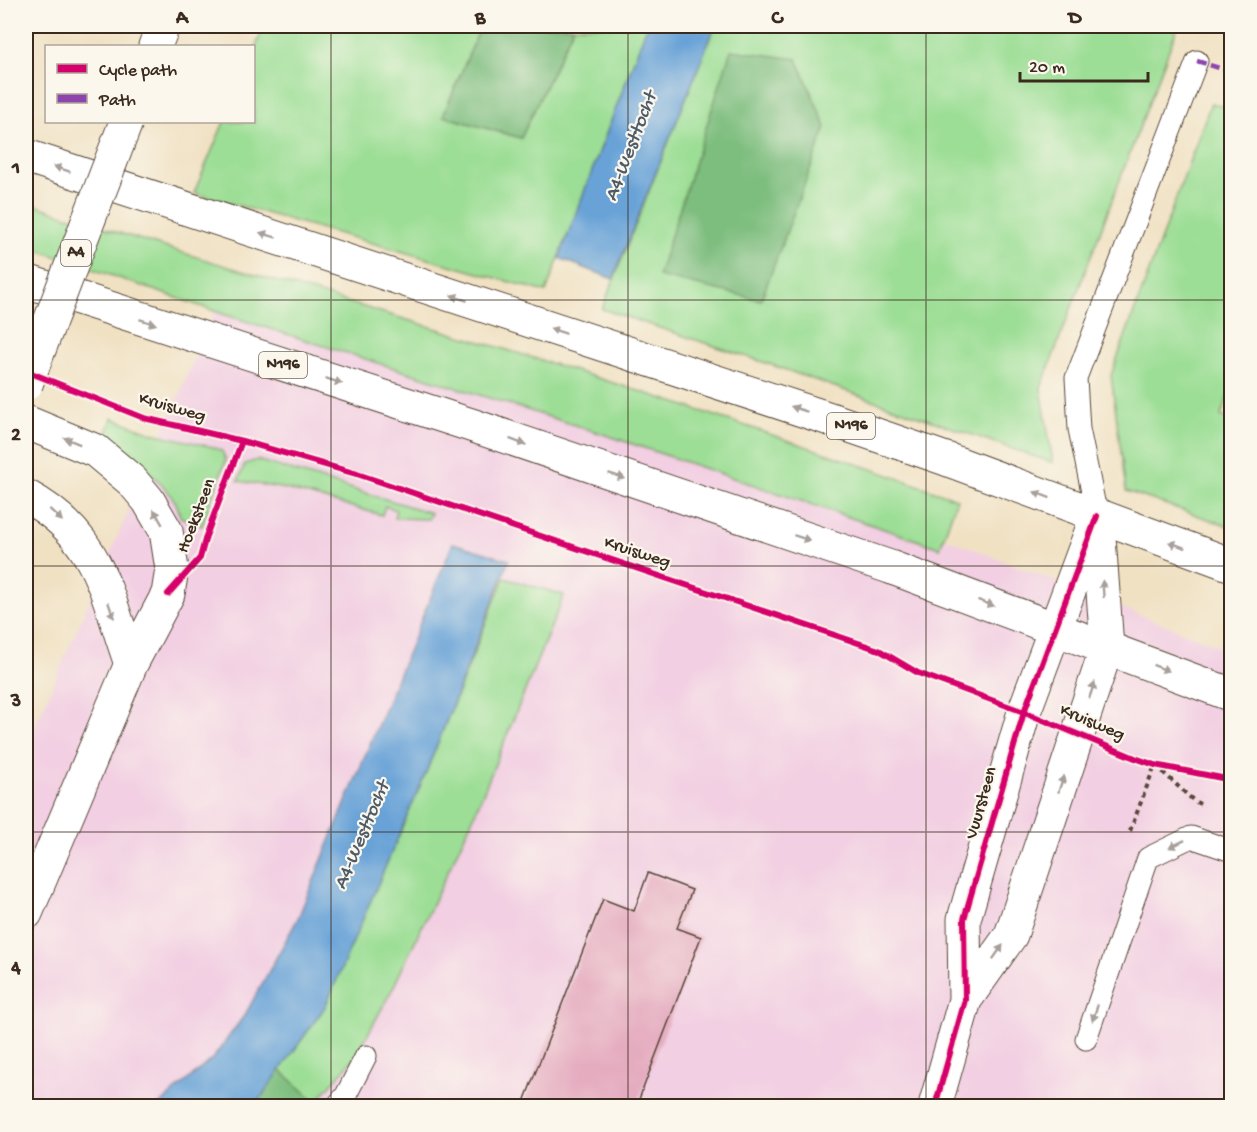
<svg xmlns="http://www.w3.org/2000/svg" width="1257" height="1132" viewBox="0 0 1257 1132" font-family="'Gochi Hand',sans-serif">
<rect width="100%" height="100%" fill="#fbf7ec"/>
<filter id="ink" filterUnits="userSpaceOnUse"><feTurbulence type="fractalNoise" baseFrequency=".0167" numOctaves="2"/><feDisplacementMap in="SourceGraphic" scale="12" xChannelSelector="R" yChannelSelector="G"/><feConvolveMatrix kernelMatrix="1 2 1 2 8 2 1 2 1" color-interpolation-filters="sRGB"/></filter>
<filter id="wash" filterUnits="userSpaceOnUse"><feTurbulence type="fractalNoise" baseFrequency=".008" numOctaves="4" result="noise"/><feDisplacementMap in="SourceGraphic" scale="24" xChannelSelector="R" yChannelSelector="G"/><feGaussianBlur stdDeviation="1.35" result="paint"/><feColorMatrix in="noise" values="0 0 0 0 0 0 0 0 0 0 0 0 0 0 0 0 0 1.4 0 .05"/><feComposite in="paint" operator="in"/></filter>
<g filter="url(#wash)">
<rect width="100%" height="100%" fill="#f0e1c3"/>
<path fill="#f2cfe2" d="M216,309L692,438L1231,651V1106H26V747Z"/>
<path fill="#9cde95" stroke="#6c845a" stroke-width="1.5" d="M264,26H481L443,116L521,138L574,26H647L546,292L194,193L224,122H254V51Z
M715,26H1178L1041,388L1053,463L769,364L602,309Z
M1211,103L1231,109L1232,386L1221,416L1231,420V527L1126,491L1111,375Z
M26,202C210,265 398,315 585,374C710,413 834,455 957,499L940,548L603,434L226,315L26,246Z
M112,418L152,433L213,447L222,451L226,460L202,526L180,517C178,489 127,453 104,441Z
M257,460L431,513L428,519L394,518L396,510L385,506L382,515L286,489L238,481L245,464Z
M504,578L564,595L473,818L393,988L356,1056L316,1102L280,1070L325,1007L428,768Z"/>
<path fill="#7dbd7e" stroke="#5c744e" stroke-width="1.5" d="M481,26H574L521,138L443,116Z
M731,50L797,59L826,127L761,300L658,276Z
M280,1070L316,1102L313,1106H255Z"/>
<path fill="#68a2d7" stroke="#52667a" stroke-width="1.5" d="M647,26H715L613,279L559,258Z
M453,543L509,560L428,768L325,1007L255,1106H158L214,1057L246,1013L298,918Z"/>
<g id="blocks">
<path fill="#e5acc0" d="M648,873L692,890L677,928L701,937L636,1107H522L603,899L634,911Z"/>
</g>
</g>
<g filter="url(#ink)">
<use href="#blocks" fill-opacity="0" stroke="#564537" stroke-width="1.5"/>
<g fill="none" stroke-linecap="round" stroke-linejoin="round">
<defs>
<path id="lane" d="M1097,516L1079,429L1076,378L1197,61
M1086,1039L1148,858L1191,837L1232,851
M337,1106L346,1095L366,1056"/>
<path id="secondary" d="M26,422L96,451L132,481L148,500L166,531L172,569L168,594L131,664L26,913
M26,496C99,535 105,591 131,664
M965,1000L1011,935L1107,647L1098,524
M935,1106L965,1000L964,919L1024,712L1097,516"/>
<path id="highway" d="M155,46L163,26
M26,156L833,420L946,459L1232,565
M26,281L474,426L890,567L1232,695"/>
</defs>
<use href="#lane" stroke="#564537" stroke-width="23"/>
<use href="#secondary" stroke="#564537" stroke-width="35"/>
<use href="#highway" stroke="#564537" stroke-width="35"/>
<path stroke="#564537" stroke-width="4" stroke-dasharray="4.5 4.5" stroke-linecap="butt" d="M1130,831L1155,765L1194,801L1200,804"/>
<use href="#lane" stroke="#fff" stroke-width="21"/>
<use href="#secondary" stroke="#fff" stroke-width="33"/>
<use href="#highway" stroke="#fff" stroke-width="33"/>
<defs>
<path id="highway-bridge" d="M26,384L126,122"/>
</defs>
<use href="#highway-bridge" stroke="#564537" stroke-width="35" stroke-linecap="butt"/>
<use href="#highway-bridge" stroke="#fff" stroke-width="33"/>
<path stroke="#8e44ad" stroke-width="4.5" stroke-dasharray="9 4.5" stroke-linecap="butt" d="M1197,61L1232,72"/>
<defs>
<path id="cycleway" d="M26,371L144,418L242,441L357,474L879,650L918,673L1024,712L1135,758L1155,765L1232,780
M168,594L200,558L206,536L242,441
M935,1106L965,1000L964,919L1024,712L1097,516"/>
</defs>
<use href="#cycleway" stroke="#fbf7ec" stroke-width="10"/>
<use href="#cycleway" stroke="#d6006c" stroke-width="6"/>
</g>
<defs><path id="oneway-solid" d="M-6-.8H1V-3.2L6.5 0L1 3.2V.8H-6Z" transform="scale(1.5)"/></defs>
<g fill="#a79f9a">
<use href="#oneway-solid" transform="translate(62 169) rotate(-161)"/>
<use href="#oneway-solid" transform="translate(268 235) rotate(-163)"/>
<use href="#oneway-solid" transform="translate(459 298) rotate(-161)"/>
<use href="#oneway-solid" transform="translate(148 322) rotate(18)"/>
<use href="#oneway-solid" transform="translate(558 331) rotate(-162)"/>
<use href="#oneway-solid" transform="translate(334 381) rotate(18)"/>
<use href="#oneway-solid" transform="translate(799 409) rotate(-162)"/>
<use href="#oneway-solid" transform="translate(72 441) rotate(-158)"/>
<use href="#oneway-solid" transform="translate(518 442) rotate(20)"/>
<use href="#oneway-solid" transform="translate(617 476) rotate(18)"/>
<use href="#oneway-solid" transform="translate(1042 495) rotate(-159)"/>
<use href="#oneway-solid" transform="translate(56 515) rotate(43)"/>
<use href="#oneway-solid" transform="translate(158 517) rotate(-120)"/>
<use href="#oneway-solid" transform="translate(802 538) rotate(18)"/>
<use href="#oneway-solid" transform="translate(1177 545) rotate(-160)"/>
<use href="#oneway-solid" transform="translate(1103 589) rotate(-94)"/>
<use href="#oneway-solid" transform="translate(986 603) rotate(20)"/>
<use href="#oneway-solid" transform="translate(111 610) rotate(70)"/>
<use href="#oneway-solid" transform="translate(1161 668) rotate(21)"/>
<use href="#oneway-solid" transform="translate(1092 690) rotate(-71)"/>
<use href="#oneway-solid" transform="translate(1061 784) rotate(-72)"/>
<use href="#oneway-solid" transform="translate(1177 844) rotate(154)"/>
<use href="#oneway-solid" transform="translate(998 952) rotate(-55)"/>
<use href="#oneway-solid" transform="translate(1095 1013) rotate(109)"/>
</g>
</g>
<path fill="none" stroke="#3b2a1e" stroke-width="1.5" stroke-opacity="0.55" d="M331,26V1106M628,26V1106M926,26V1106M26,300H1232M26,566H1232M26,832H1232"/>
<g text-anchor="middle" dominant-baseline="central" stroke-width="4.5" stroke-linejoin="round" paint-order="stroke">
<g fill="#fbf7ec" stroke="#75685c" stroke-width="1.5">
<rect x="61" y="240" width="30" height="26" rx="4.5"/>
<rect x="259" y="352" width="48" height="26" rx="4.5"/>
<rect x="827" y="413" width="48" height="26" rx="4.5"/>
</g>
<g font-size="16" font-weight="bold" fill="#3b2a1e">
<text x="76" y="253">A4</text>
<text x="283" y="365">N196</text>
<text x="851" y="426">N196</text>
</g>
<g font-size="18" fill="#3b2a1e" stroke="#fbf7ec">
<text transform="translate(172 408) rotate(16)">Kruisweg</text>
<text transform="translate(197 516) rotate(-69)">Hoeksteen</text>
<text transform="translate(637 553) rotate(18)">Kruisweg</text>
<text transform="translate(1092 723) rotate(23)">Kruisweg</text>
<text transform="translate(982 803) rotate(-74)">Vuursteen</text>
</g>
<g font-size="20" font-style="italic" fill="#4d5a68" stroke="#fbf7ec">
<text transform="translate(632 147) rotate(-69)">A4-Westtocht</text>
<text transform="translate(363 836) rotate(-67)">A4-Westtocht</text>
</g>
</g>
<rect width="1257" height="1132" fill="none" stroke="#fbf7ec" stroke-width="66"/>
<rect x="45" y="45" width="210" height="78" fill="#fbf7ec" stroke="#aea59a" stroke-width="1.5"/>
<rect x="57" y="64" width="30" height="9" fill="#d6006c" stroke="#aea59a" stroke-width="1.5"/>
<text x="99" y="75" font-size="18" fill="#3b2a1e">Cycle path</text>
<rect x="57" y="94" width="30" height="9" fill="#8e44ad" stroke="#aea59a" stroke-width="1.5"/>
<text x="99" y="105" font-size="18" fill="#3b2a1e">Path</text>
<path d="M1020 72v9h128v-9" fill="none" stroke="#3b2a1e" stroke-width="3"/>
<text x="1029" y="72" font-size="18" fill="#3b2a1e" stroke="#fbf7ec" stroke-width="4.5" paint-order="stroke">20 m</text>
<rect x="33" y="33" width="1191" height="1066" fill="none" stroke="#3b2a1e" stroke-width="2"/>
<g font-size="20" text-anchor="middle" font-weight="bold" fill="#3b2a1e">
<text x="182" y="23">A</text>
<text x="480" y="23">B</text>
<text x="777" y="23">C</text>
<text x="1075" y="23">D</text>
<text x="16" y="173">1</text>
<text x="16" y="440">2</text>
<text x="16" y="706">3</text>
<text x="16" y="973">4</text>
</g>
</svg>
